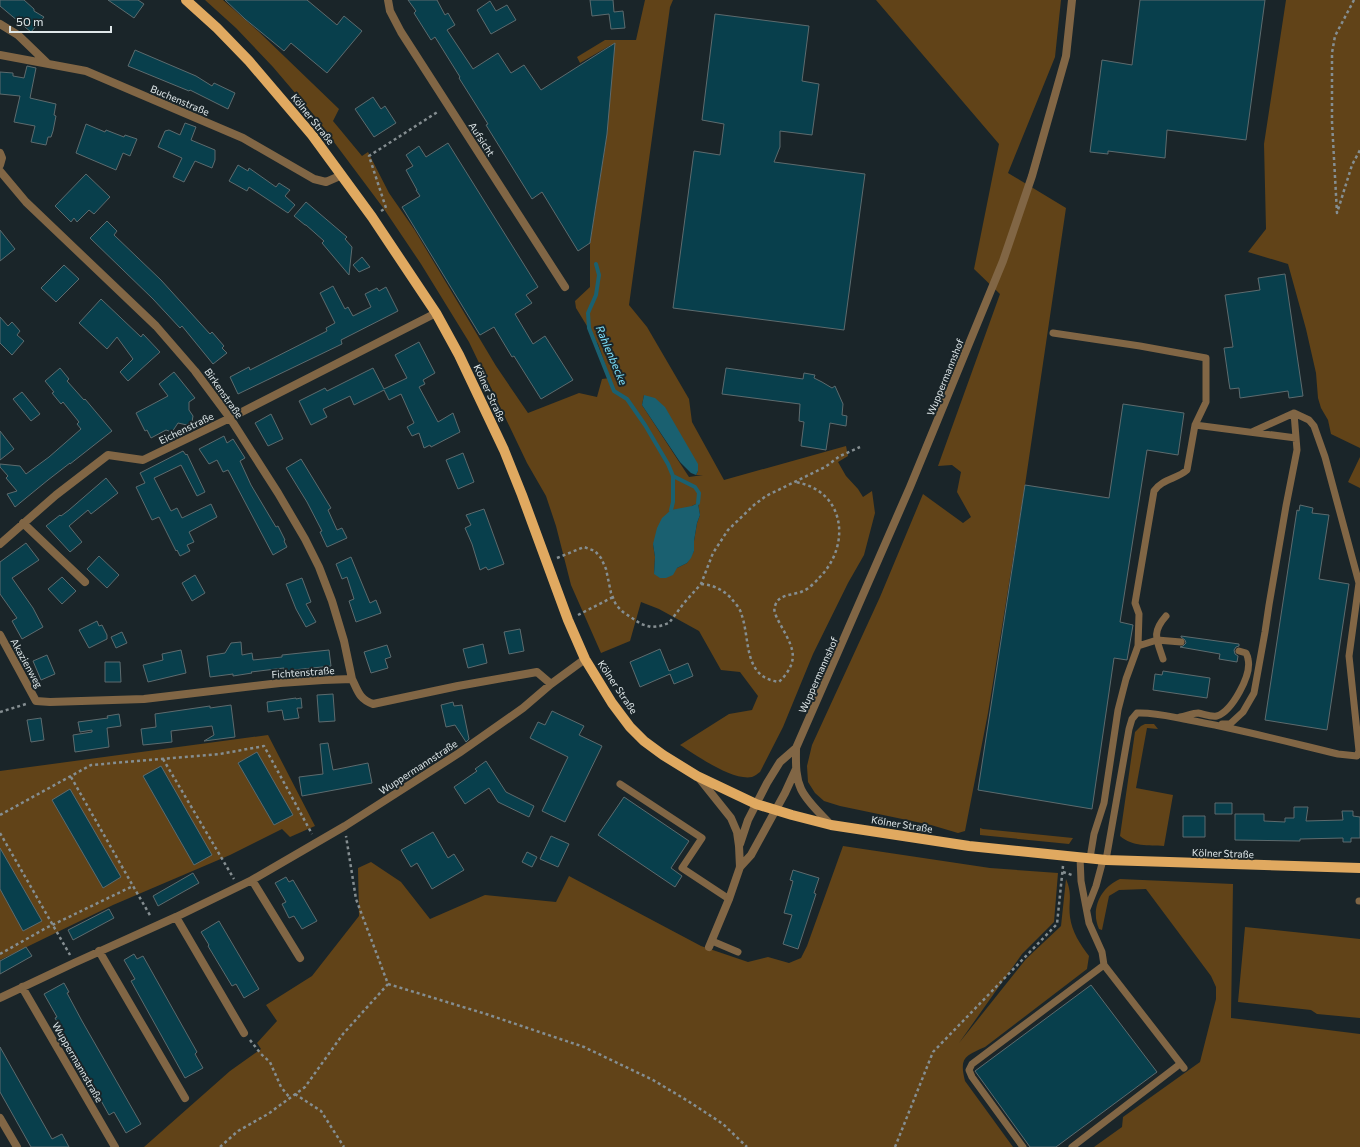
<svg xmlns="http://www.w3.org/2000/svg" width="1360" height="1147" viewBox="0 0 1360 1147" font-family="Commissioner,sans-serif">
<rect width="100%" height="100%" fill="#1a2529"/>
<path fill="#614318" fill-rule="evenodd" d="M205,0H223L258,31L339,109L333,121L362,156L368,152L389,193L414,229L496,366L528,413L579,393L597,397L602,379L610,378L598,344L576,308L575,301L590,287V243L607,134L614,49L611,45L580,63L577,57L605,40H636L645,0H673L670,7L629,305L647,327L689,399L692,422L724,480L846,446L848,456L838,462L846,476L858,489L863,497L872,491L875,513L864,555L848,583L813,654L783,727L760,772C757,774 755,776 752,777C732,781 696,755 680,745L729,714L752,710L758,696L740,672L721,670L699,631L659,609L641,602L630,641L601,653L571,585L556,526L546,496L527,463L469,342L421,264L384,209L313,114L273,67L236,28ZM644,395L698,471L696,475H703L689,477L642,405ZM698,503L700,515L697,523L694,541V551L687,563L677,568L654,574L655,557L653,544L692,506Z
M876,0H1061L1055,57L1008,173L1066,208L1025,485L988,713L965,831L958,833L931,825L840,806L824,801L815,793L808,782L807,766L812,745L880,597L923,494L963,523L971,517L957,492L961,472L952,465L938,466L1000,294L974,269L999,144Z
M1286,0H1360V448L1331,434L1328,420L1321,408L1318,398L1316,373L1306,329L1288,264L1248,252L1266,229L1264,144Z
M1360,457V488L1348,482Z
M1145,724H1154L1158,729L1147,728L1136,788L1173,795L1164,846C1148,845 1133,847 1120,836L1135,732L1141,726Z
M268,735L315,826L290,837L282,829L230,855L113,905L0,960V771Z
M980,828L983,829L1073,838L1069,844L980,835Z
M843,846L990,868L1058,873L1054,922L1022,954L959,1043L1026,959L1061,926L1066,879C1073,895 1068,902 1070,917C1072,932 1080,944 1089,956L1087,969L985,1047C965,1056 959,1057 965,1081L1013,1147H144L230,1071L261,1049L257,1043L277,1021L266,1005L312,976L359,916L358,868L371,862L401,882L430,919L485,895L556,902L569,876L701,946L748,962L768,957L789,963L801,958L807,946Z
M1120,879L1233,884L1231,1018L1360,1034V1147H1094L1122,1127L1123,1117L1200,1062L1216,999V987L1211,976L1146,889L1119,890L1109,896L1102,930L1099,929C1090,909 1101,887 1120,879Z
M1245,927L1360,939V1018L1317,1014L1311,1010L1238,1002Z"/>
<path fill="#1a6070" d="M644,395L655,398L665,407L698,464V471L696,475L691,473L680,462L642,405Z
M698,503L700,515L697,523L694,541V551L691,558L687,563L677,568L673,575L666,578H660L654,574L655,557L653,544L657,528L662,518L671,510L692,506Z"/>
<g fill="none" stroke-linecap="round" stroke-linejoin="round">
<path stroke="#1a6070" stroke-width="4" d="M596,264L599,275L596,295L588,313L589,328L614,391L627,399L645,425L668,464L673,476V502L671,510
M673,476L695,487L699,493L698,503"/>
</g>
<path fill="#083f4c" stroke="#5d6b6e" d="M0,0H24L34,9V11L44,17L31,32L0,6Z
M108,0H138L144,4L134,18Z
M225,0H307L337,25L344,16L362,31L327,73L291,43L284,51L245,19Z
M408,0H437L445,15L448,13L455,25L447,30L473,69L498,53L511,73L524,65L541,90L615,43L607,134L590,243L578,251L542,192L532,199L486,125L488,124L459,78L460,77L435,37L431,40L414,13L416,11Z
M590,0H613L614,12L623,11L625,28L611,29L609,14L592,16Z
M1140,0H1265L1246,140L1167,130L1165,158L1108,151V154L1090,152L1102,60L1132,65Z
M490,1L496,11L507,5L516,20L491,34L477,10Z
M715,14L809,26L802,81L819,84L812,135L780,131V147L774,162L865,174L844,330L673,308L694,151L720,155L724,124L702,120Z
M135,50L196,76L212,86L214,83L235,93L228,109L190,90L189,91L128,66Z
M27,66L36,68L30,98L56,104L54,115L56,116L53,131L51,137H48L46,145L31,142L35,126L14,122L20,96L0,94V72L13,73V76L24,78Z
M373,97L381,109L385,106L396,123L374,137L355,109Z
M185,123L196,127L191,140L215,150V160L212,168L195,161L184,182L173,177L182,158L158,147L165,131L169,130L180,135Z
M86,124L105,132L106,130L124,137L125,135L137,139L130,156L123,153L116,170L76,153Z
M448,143L538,287L526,295L532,303L515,314L533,344L545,336L573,380L541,399L514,356L512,357L494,327L480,335L402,207L420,196L416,190H417L406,170L413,166L406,155L419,146L426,157Z
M238,165L248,171L249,168L276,187L279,183L290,190L285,196L295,205L288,213L249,187L247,191L229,181Z
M86,174L110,197L94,214L89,210L77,222L74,218L71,222L55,206Z
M306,202L347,237L345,239L352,247L349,275L322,243L324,241L306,225H305L294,216Z
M107,221L117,231L114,235L161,280L210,334L212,332L224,346L222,348L227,353L213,364L182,326L180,328L153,299L90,238Z
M0,230L15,249L0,261Z
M362,257L370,267L359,272L353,265Z
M64,265L79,279L56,302L41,288Z
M1285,274L1303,396L1289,398L1288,391L1240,398L1239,388L1230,389L1229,383L1224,348L1233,347L1225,295L1260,290L1258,278Z
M333,286L345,309L348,307L353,316L371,307L365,294L377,288L379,291L386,287L398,311L341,340L342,344L238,394L230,377L249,367L250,370L327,331L326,328L335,323L320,293Z
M101,299L141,337L143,334L160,352L128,381L120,372L133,359L117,337L107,349L79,323Z
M0,317L8,326L12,322L20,331L17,335L24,341L12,355L0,343Z
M419,342L435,373L423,380L425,384L419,387L438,422L453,413L460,432L431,447L430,445L424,448L419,433L412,436L407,427L414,423L401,394L389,400L384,390L354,405L350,396L323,409L327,417L311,425L299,401L325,388L327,391L373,368L384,389L407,378L395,355Z
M60,368L69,379L67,381L84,400L85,399L112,431L70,464V463L48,480L15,507L7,494L17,491L6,478L8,476L0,467V464L20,466L26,474L49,457L81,429L77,424L79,422L63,402L61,404L52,393L54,392L45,381Z
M726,368L803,379L804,373L815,375L814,378L822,382L832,388L835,386L843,404L842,415L847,416L846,426L830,423L826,450L801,446L804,422L799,421L800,404L722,394Z
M174,372L195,398L189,402V410L193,416L192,422L187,425L178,423L172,432L166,430L151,438L147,430L145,431L136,413L168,396L159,384Z
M22,392L40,414L31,421L13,399Z
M1123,404L1184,413L1178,455L1147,450L1120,622L1133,625L1127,660L1114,658L1092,809L978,790L1025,485L1109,498Z
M271,414L283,439L268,446L255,423Z
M0,431L14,449L0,460Z
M224,436L227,443L233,439L245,458L240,461L251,485L276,527L278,526L285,540L284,541L287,547L273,555L228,470L223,472L217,460L209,464L199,449Z
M183,451L186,455L187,454L205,492L197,496L181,465L154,478L171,511L177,508L182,518L211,504L217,517L189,532L194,542L187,545L190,551L180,556L177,550L176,551L159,517L152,520L136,487L145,483L140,473Z
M463,453L474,482L458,489L446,460Z
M301,459L331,508L328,510L337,530L342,528L347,538L327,547L320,532L322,531L307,502L286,468Z
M106,478L118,493L91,514L88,510L69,526L82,542L70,552L46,526L60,515L61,516L69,510Z
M1300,505L1313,508L1312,513L1329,515L1319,579L1349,584L1327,730L1265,720L1297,510L1299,511Z
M484,509L504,564L488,570L486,567L480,570L472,544L465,528L471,525L466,515Z
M26,543L39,560L12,578L33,608L43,627L22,639L12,621L17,618L0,594V562Z
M99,556L119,575L107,588L87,569Z
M351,557L370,603L376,600L381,613L356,622L349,601L354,599L347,577L342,579L336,564Z
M195,575L205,593L192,601L182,583Z
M62,577L76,591L62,604L48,589Z
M302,578L311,602L306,604L316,622L306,627L296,609L286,584Z
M97,621L99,626L102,625L107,635V639L89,648L79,630Z
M520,629L524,651L509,654L504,632Z
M122,632L127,643L116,648L111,637Z
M1181,636L1239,644V646L1236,647L1234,650L1235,654L1238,656L1237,662L1219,659L1220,654L1180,647L1183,646L1186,643L1185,640L1181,637Z
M241,642L242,655L252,653L253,660L282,657V655L329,650L331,666L284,671V668L251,672L252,673L233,676V674L210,677L207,656L225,653L231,643Z
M483,644L487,663L468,668L463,649Z
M387,645L391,657L385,659L388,668L371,673L364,652Z
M660,649L669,671L688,663L693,676L674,684L670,674L640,687L630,662Z
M181,650L186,673L148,682L143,665L163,660L162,654Z
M47,655L55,674L41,680L33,661Z
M105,662H120L121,682H105Z
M1163,671L1210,678L1207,698L1153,690L1155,674L1162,675Z
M333,694L335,721L319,722L317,695Z
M296,698V699L301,698L302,708H297L299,718L284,720L282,710L268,712L267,702Z
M453,702L454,706L462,705L469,739L466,742L455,725L446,727L441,705Z
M231,705L235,737L204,741L214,735L212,726L171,731L172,742L143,745L141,729L156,727L155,714L203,707L210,706V708Z
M552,711L584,726L579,735L602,746L565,822L542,811L568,757L530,738L538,722L545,725Z
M119,714L121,726L107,728L109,747L75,752L73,735L92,732V730L80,732L78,722L108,718L107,716Z
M41,718L44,740L31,742L27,720Z
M328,743L333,770L368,763L372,783L302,796L299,777L323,774L320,744Z
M257,752L293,815L274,825L238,763Z
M486,761L506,792L534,806L529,817L498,802L489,788L465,804L454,787L477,771L475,769Z
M161,766L212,855L194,865L143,776Z
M70,789L121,877L103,888L52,800Z
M624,797L689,841L671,868L682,876L675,887L598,835Z
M1215,803H1232V814H1215Z
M1294,807H1308L1306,821L1343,820L1342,811H1353V816L1360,817V838H1351V842H1343V838L1300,839V841L1235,840V814H1264V821L1285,822V818H1294Z
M1183,816H1205V837H1183Z
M433,832L448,858L454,854L464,870L432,889L417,863L411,867L401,850Z
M551,836L569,844L558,867L540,859Z
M0,848L42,921L23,931L0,889Z
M527,852L537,857L532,867L522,862Z
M793,870L819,878L814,893L816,894L798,949L783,944L792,915L784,913L793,881L790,880Z
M193,873L199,883L158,906L153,896Z
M286,877L289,882L293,880L317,921L302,929L294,916L289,918L282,904L286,902L275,883Z
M109,909L114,918L73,940L68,930Z
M219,921L259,989L244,998L236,984L232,986L208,946L209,945L201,932Z
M26,947L32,956L0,974V961Z
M134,954L137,959L143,956L197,1052L195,1054L203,1068L185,1078L131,981L135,979L124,960Z
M64,983L69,992L67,993L82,1021L141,1124L126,1133L114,1112L109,1115L55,1018L57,1017L44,994Z
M1091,985L1157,1072L1056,1147H1030L975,1071Z
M0,1047L52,1139L62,1134L69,1147H31L0,1092Z"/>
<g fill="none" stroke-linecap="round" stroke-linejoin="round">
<path stroke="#858e91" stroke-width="2.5" stroke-dasharray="3 3" stroke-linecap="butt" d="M1354,0L1335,36L1332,53V122L1337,213L1352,165L1360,150
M381,211L386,208L369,156L439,111
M557,558L584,547L595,551L601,558L606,569L611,593L616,605L623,612L641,624L651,627L660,626L669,623L684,603L701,584L713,553L728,530L754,505L766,496L825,467L840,456L860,447
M701,584C713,585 722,589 731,598C734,602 740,608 741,613C751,639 742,677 779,682C803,658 791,645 778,620C776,616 773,610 775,606C779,593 793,596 803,591C809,589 815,582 819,578C852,545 845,490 795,482
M578,615L613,597
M0,712L26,704
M163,759L234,879
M71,777L133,886
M0,815L91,765L220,754L264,746L312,834
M0,833L70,955
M1063,872L1072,875
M0,954L46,928L133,886L151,917
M388,984L486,1014L584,1047L653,1080L688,1101L723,1124L747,1147
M250,1040L261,1054L270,1062L281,1087L290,1098
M295,1094L321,1111L344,1147
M220,1147L238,1131L268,1114L305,1087L343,1034L388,984L356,899L346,836
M895,1147L933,1052L1057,924L1063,866"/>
<path stroke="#816645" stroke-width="7" d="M1053,333L1140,346L1206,358V402L1195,425L1187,470C1177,479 1162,479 1154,491L1135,603L1139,614L1138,646L1126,679L1118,710L1104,803L1094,834L1090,858
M1195,425L1296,438
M1138,646L1157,640L1181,642
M1163,659C1157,640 1151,633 1166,616
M1180,717C1186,716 1193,713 1198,713C1204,714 1210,717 1217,716C1232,711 1252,675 1248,659C1248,657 1247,655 1246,653L1239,651
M1222,724H1230L1243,712L1254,693L1265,632L1269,605L1286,506L1297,450L1294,413
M620,784L702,838L682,868L729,899
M1080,857L1081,881L1089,923L1102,952L1104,965L1184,1068
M1106,860L1129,729L1132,719L1137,713C1155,712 1172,717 1189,720C1239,729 1288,742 1338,754L1357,756L1359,751L1349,656L1359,583L1325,457L1314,426L1309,420L1294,413L1252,432
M1359,901H1360
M1087,909L1096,886L1103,860
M712,941L738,952
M1023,1147L972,1077L969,1070L972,1064L1104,965
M1072,1147L1180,1064"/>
<path stroke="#816645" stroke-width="8" d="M388,0L390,11L401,32L565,287
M0,24L18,35L47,63
M0,55L86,71L243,138L314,179L326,182L342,175
M0,153L2,158L0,165
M0,171L26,202L156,326L195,371L230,418L278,493L305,539L319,567L332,601L344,641L352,679
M23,523L85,582
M0,544L56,495L108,455L143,460L230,418L436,313
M0,635L36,701L50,702L144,699L280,683L323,680L352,679C358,691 359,699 373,704L458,686L537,672L551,684
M699,778L731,818L737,832L739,846L740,867L729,899L709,947
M831,825C821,814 807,802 801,789C795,776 796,762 796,748L910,487L1003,261L1032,176L1066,56L1072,0
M740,844L748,820L767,783L780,762L796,748
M740,867L751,855L785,793L796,769
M252,880L300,958
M176,917L244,1033
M99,951L185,1098
M22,987L115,1147
M0,998L74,963L176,917L252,880L345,826L459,753L523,708L551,684L585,659
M0,1118L17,1147"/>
<path stroke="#e0a960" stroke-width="10" d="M186,0L217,28L249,61L312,135L372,217L436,313L459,355L504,450L522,495L568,620L585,659L612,703L630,727L644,741L663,755L697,776L756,804L792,815L831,825L969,846L1106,860L1360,868"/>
</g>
<g text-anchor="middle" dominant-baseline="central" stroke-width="4" stroke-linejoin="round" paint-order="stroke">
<g font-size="10" fill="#dfe7e9" stroke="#1a2529">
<text transform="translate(180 100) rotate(23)">Buchenstraße</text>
<text transform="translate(313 119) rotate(51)">Kölner Straße</text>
<text transform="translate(482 139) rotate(57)">Aufsicht</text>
<text transform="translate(945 377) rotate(-68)">Wuppermannshof</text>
<text transform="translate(224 393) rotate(55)">Birkenstraße</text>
<text transform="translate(490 393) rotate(65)">Kölner Straße</text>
<text transform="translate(186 428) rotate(-26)">Eichenstraße</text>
<text transform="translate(27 663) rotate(61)">Akazienweg</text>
<text transform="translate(303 672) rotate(-4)">Fichtenstraße</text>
<text transform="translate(818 675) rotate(-66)">Wuppermannshof</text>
<text transform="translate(618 687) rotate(56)">Kölner Straße</text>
<text transform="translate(418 767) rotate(-33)">Wuppermannstraße</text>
<text transform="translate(902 824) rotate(9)">Kölner Straße</text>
<text transform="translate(1223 853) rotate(2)">Kölner Straße</text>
<text transform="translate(78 1062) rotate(60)">Wuppermannstraße</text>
</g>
<g font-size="11" font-style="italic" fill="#7ee3fe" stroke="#1a2529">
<text transform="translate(612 355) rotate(67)">Rahlenbecke</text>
</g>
</g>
<path d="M10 26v6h101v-6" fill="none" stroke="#dfe7e9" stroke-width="2"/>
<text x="16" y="26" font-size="12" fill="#dfe7e9" stroke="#1a2529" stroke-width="3" paint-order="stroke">50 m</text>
</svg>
